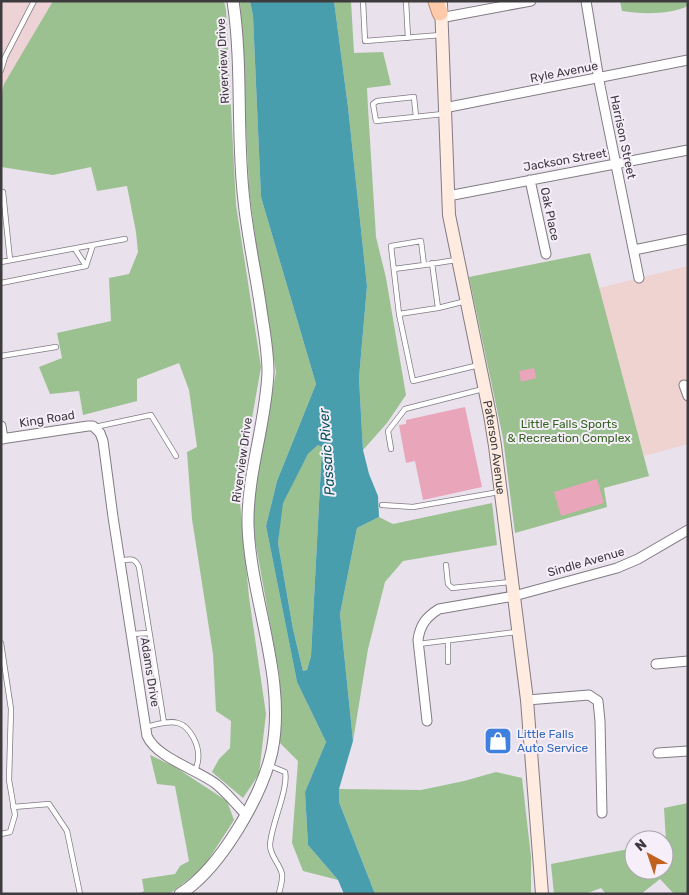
<svg xmlns="http://www.w3.org/2000/svg" width="689" height="895" viewBox="0 0 689 895" font-family="Rubik,sans-serif">
<rect width="100%" height="100%" fill="#e9e1eb"/>
<path fill="#eed3d6" d="M1,1H53L4,84L1,96Z"/>
<path fill="#eed3d1" d="M688,266V444L644,456L599,288Z"/>
<path fill="#9cc190" d="M53,1H224L226,10L236,205L261,367L239,492L249,597L266,714L259,774L243,798L212,772L219,759L230,748L231,721L216,711L213,654L192,519L187,452L197,447L189,390L179,363L137,379V401L83,415L79,391L50,394L39,367L62,358L57,333L111,321L109,278L129,274L138,252L136,232L127,186L97,191L91,167L53,175L1,167V96L4,84Z
M240,1H250L253,16L261,197L316,384L277,481L266,526L297,682L326,742L305,792L308,845L338,880L303,871L292,843L298,761L280,743V679L255,540L252,502L276,372L261,282L249,189Z
M334,1H351L354,53L383,52L391,85L367,88L368,108L376,237L386,278L406,395L387,423L363,450L359,378L367,286L348,107Z
M620,1H688V6C670,15 641,14 622,11Z
M590,253L649,476L604,488L607,507L515,533L503,438L469,277Z
M318,445L322,446L311,656L307,670L303,671L293,629L278,543L282,503L308,454Z
M492,503L497,545L403,561L385,582L368,649L353,741L340,614L357,528L379,517L393,524Z
M150,755L175,767L227,801L234,820L203,868L172,892L168,894H138L144,891L142,879L175,874L180,866L189,861L175,786L157,784Z
M496,772L522,778L531,857V894H375L339,802V789L421,790L464,781Z
M688,803V894H674L660,879L641,894H606L601,888L585,894H554L551,864L634,848V870H664V842L666,841L664,808Z"/>
<path fill="#499ead" fill-rule="evenodd" d="M250,1H334L348,107L367,286L359,378L363,450L369,474L378,496L379,517L357,528L340,614L353,741L339,789V802L375,894H344L338,880L308,845L305,792L326,742L297,682L266,526L277,481L316,384L261,197L253,16ZM318,445L322,447L311,656L307,670L303,671L293,629L278,543L283,503L308,454Z"/>
<path fill="#e9a5ba" d="M534,368L536,378L521,382L519,371Z
M465,407L482,487L423,500L415,461L406,463L399,425L406,424V420Z
M597,479L604,503L561,516L554,492Z
M503,729L504,752L492,753L491,730Z"/>
<g fill="none" stroke-linecap="round" stroke-linejoin="round">
<defs>
<path id="service" d="M363,1L365,41L441,35
M406,1L408,38
M1,70L5,57L34,1
M416,117L414,97L377,101L373,104L376,121L443,114
M3,192L10,260
M75,249L86,266
M456,260L424,265L421,241L391,246L399,314L413,381L479,365
M1,262L125,239
M86,266L93,245
M394,269L424,265
M1,283L86,266
M438,308L466,301
M399,314L438,308L432,263
M1,356L56,347
M95,427L151,415L176,456
M391,449L388,431L405,409L483,389
M382,505L413,507L499,492
M120,561C129,559 135,557 139,567L164,723
M446,565L448,584L452,588L510,582
M131,634L149,633
M448,641V662
M1,643L11,709L9,780L15,815L10,832L1,834
M418,644L516,632
M146,727C155,725 168,720 178,723C191,727 200,747 198,760C198,763 196,768 195,771
M268,765L285,772C289,788 271,825 270,845C270,856 280,864 282,874C283,880 280,888 279,894
M13,807L49,804L67,831L80,894"/>
<path id="minor" d="M586,1L600,86L639,278
M440,18L531,1
M444,108L688,60
M530,180L546,254
M448,196L688,150
M634,250L688,239
M684,385L688,396
M1,426L3,439
M1,439L88,426H93L100,433L103,441L113,517L147,736C157,758 196,769 216,784C227,793 236,804 246,815
M656,664L688,661
M527,700L589,695L598,701L600,721L602,813
M427,721L418,640C420,625 426,617 439,609L514,596L617,568L638,559L688,530
M658,753L688,751"/>
<path id="tertiary" d="M180,894C220,869 262,796 272,751C287,678 250,597 248,525C247,473 266,424 268,372C268,353 265,335 262,317C257,278 248,240 244,201C236,135 243,67 233,1"/>
<g id="secondary">
<path id="s1" d="M441,4L449,215L490,415L495,446L527,700L542,894"/>
</g>
<path id="trunk" d="M436,1L440,13"/>
</defs>
<use href="#service" stroke="#827b84" stroke-width="6"/>
<use href="#minor" stroke="#827b84" stroke-width="11"/>
<use href="#tertiary" stroke="#827b84" stroke-width="13"/>
<use href="#secondary" stroke="#827b84" stroke-width="14"/>
<use href="#trunk" stroke="#bb8f77" stroke-width="17"/>
<use href="#service" stroke="#fff" stroke-width="4.5"/>
<use href="#minor" stroke="#fff" stroke-width="9"/>
<use href="#tertiary" stroke="#fff" stroke-width="11"/>
<use href="#secondary" stroke="#ffebdf" stroke-width="12"/>
<use href="#trunk" stroke="#ffcaaa" stroke-width="15"/>
</g>
<defs>
<symbol id="shop-square" viewBox="-11 -11 22 22"><rect x="-9" y="-9" width="18" height="18" rx="4" fill="#3f7fe0" stroke="#f6eef9"/><path d="M-5-2.5h2.3a2.7 3.5 0 0 1 5.4 0H5L5.5 6h-11ZM-1.5-2.5h3a1.5 2.3 0 0 0-3 0Z" fill="#fff"/></symbol>
</defs>
<g fill-rule="evenodd">
<use href="#shop-square" x="482" y="725" width="32" height="32"/>
</g>
<g text-anchor="middle" dominant-baseline="central" stroke-width="4" stroke-linejoin="round" paint-order="stroke">
<g font-size="12" fill="#3e3b3f" stroke="#f6eef9">
<text transform="translate(223 61) rotate(-93)">Riverview Drive</text>
<text transform="translate(564 72) rotate(-11)">Ryle Avenue</text>
<text transform="translate(623 137) rotate(78)">Harrison Street</text>
<text transform="translate(565 160) rotate(-10)">Jackson Street</text>
<text transform="translate(550 214) rotate(78)">Oak Place</text>
<text transform="translate(47 419) rotate(-9)">King Road</text>
<text stroke="none"><textPath href="#s1" startOffset="448">Paterson Avenue</textPath></text>
<text transform="translate(242 460) rotate(-82)">Riverview Drive</text>
<text transform="translate(586 562) rotate(-16)">Sindle Avenue</text>
<text transform="translate(150 672) rotate(81)">Adams Drive</text>
</g>
<g font-size="12" fill="#346620" stroke="#f6eef9">
<text x="569" y="424">Little Falls Sports<tspan x="569" dy="14">&amp; Recreation Complex</tspan></text>
</g>
<g font-size="12" fill="#366cbe" stroke="#f6eef9" text-anchor="start">
<text x="517" y="734">Little Falls<tspan x="517" dy="14">Auto Service</tspan></text>
</g>
<g font-size="14" font-style="italic" fill="#06545e" stroke="#f6eef9">
<text transform="translate(327 452) rotate(-94)">Passaic River</text>
</g>
</g>
<rect width="689" height="895" fill="none" stroke="#3e3b3f" stroke-width="5"/>
<g transform="translate(649 855) rotate(320)"><circle r="24" fill="#f6eef9" stroke="#aca6af"/>
<path d="M0-4L9 19L0 12L-9 19Z" fill="#c1611e"/>
<text y="-8" font-size="14" font-weight="bold" text-anchor="middle" fill="#3e3b3f">N</text>
</g>
</svg>
